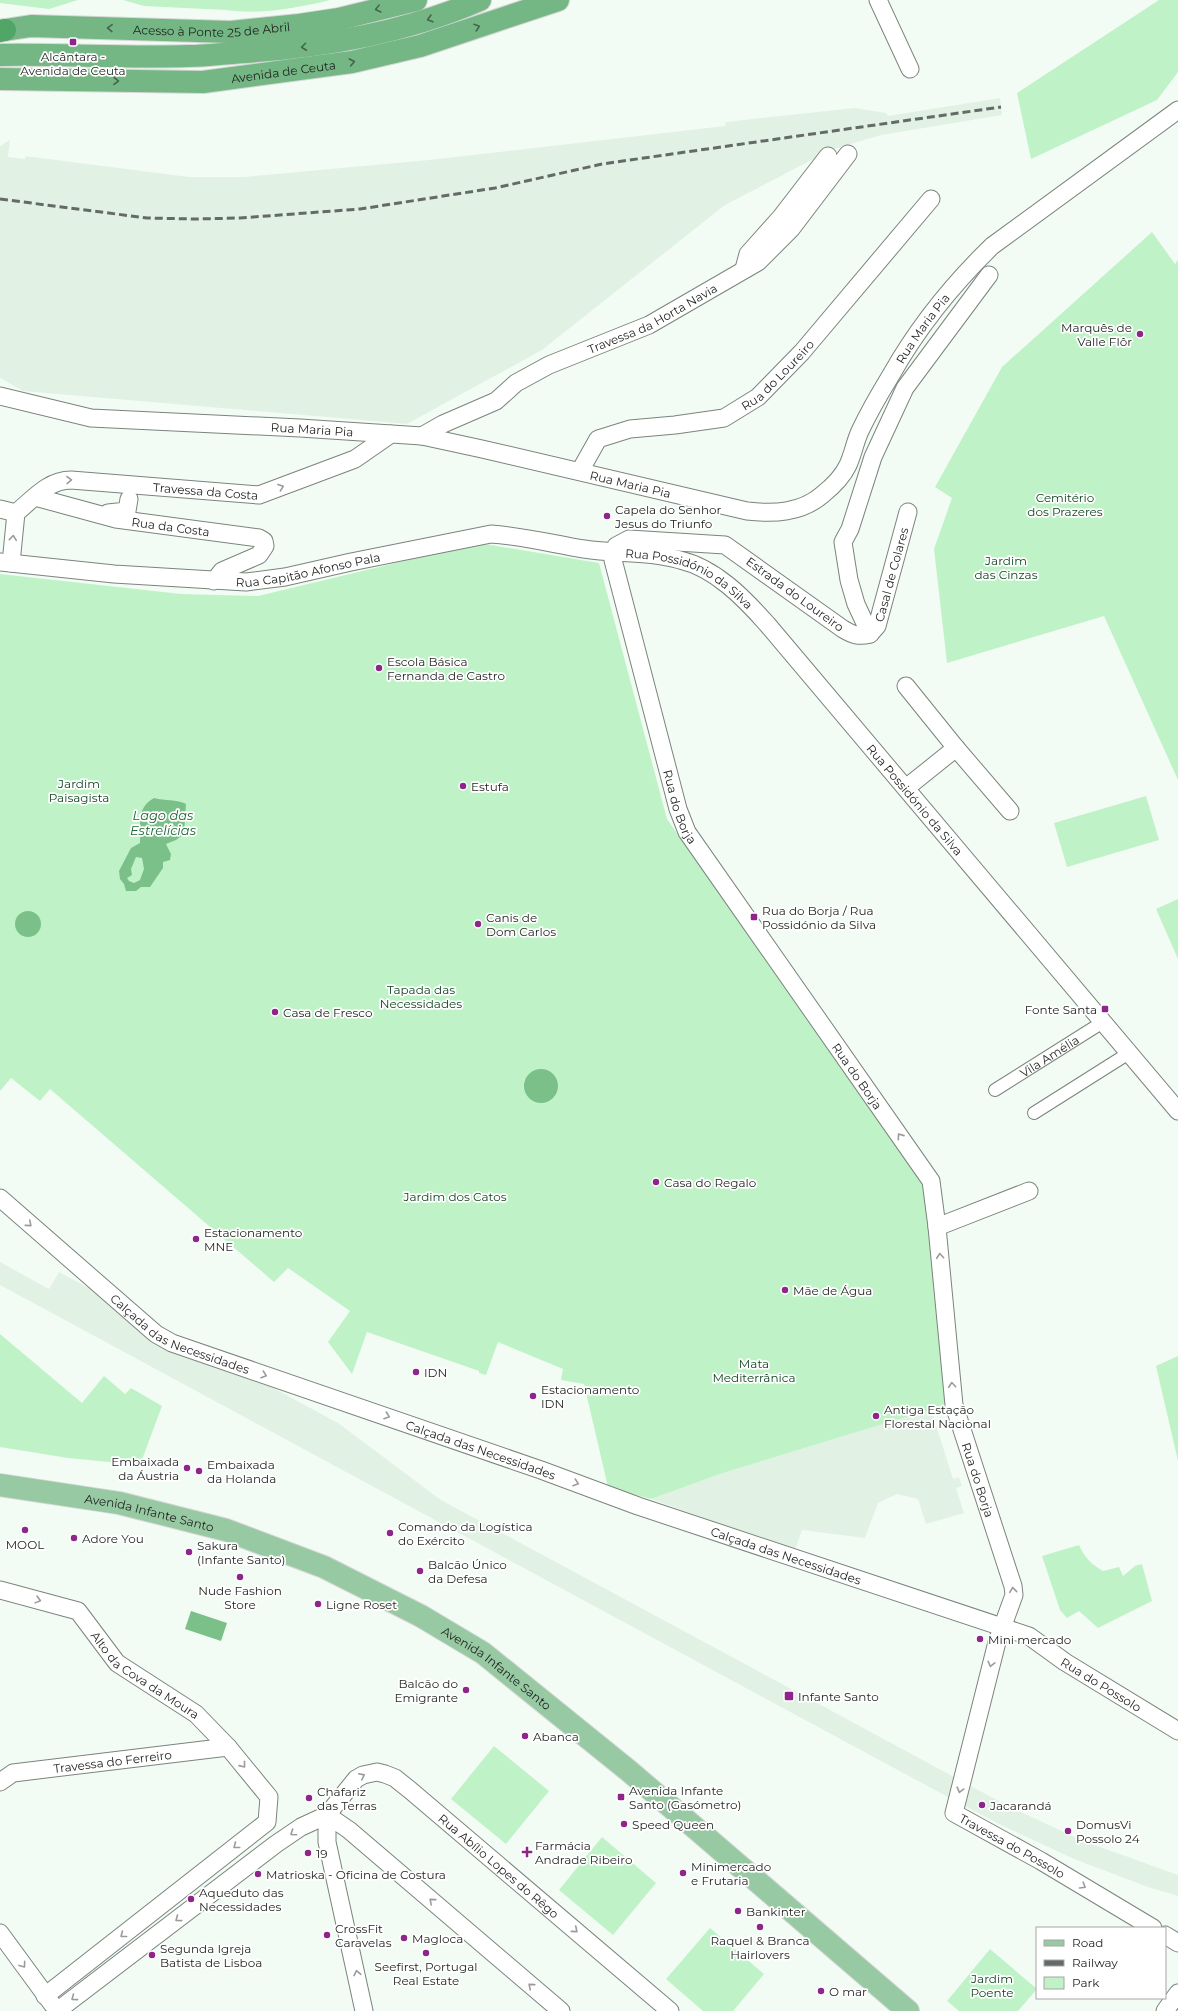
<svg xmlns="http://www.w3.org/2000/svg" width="1178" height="2011" viewBox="0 0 1178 2011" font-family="Montserrat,sans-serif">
<rect width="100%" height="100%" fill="#f2fcf4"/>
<path fill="#e1f2e4" d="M1000,98L1002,115L881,135L831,150L725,205L542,350L407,424L23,391L0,378V146L10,140L8,157L25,159V156L189,177H244L429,160L725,126L726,122L854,108L886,113L888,116Z
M0,1262L49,1289L59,1272L338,1423L441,1500L943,1771L1008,1806L1081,1840L1178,1875V1896L1148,1887L1074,1859L999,1824L933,1789L0,1285Z
M931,1409L953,1479L959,1477L962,1486L956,1488L964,1513L926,1524L918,1499L897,1494L878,1503L865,1538L802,1530L795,1550L651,1499L723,1473Z"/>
<path fill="#c0f2c8" d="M0,0H78L49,9L0,3Z
M123,0H330C298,8 259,15 226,10L144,6Z
M1159,0H1178V72L1157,100L1031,159L1017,93Z
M1152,232L1175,264L1178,260V780L1104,616L947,663L934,549L952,498L935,487L1002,367Z
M479,543L599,563L667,819L924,1185L945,1405L723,1473L651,1499L608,1487L584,1384L561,1380L563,1369L498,1342L486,1375L479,1373V1371L367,1332L352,1374L328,1342L350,1311L288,1268L274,1282L50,1089L40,1101L11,1078L0,1091V574L181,594L258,596Z
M1146,796L1159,840L1067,867L1054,823Z
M1178,899V959L1156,909Z
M0,1334L82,1403L104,1376L125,1394L131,1388L162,1406L140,1465L68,1458L0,1447Z
M1178,1356V1461L1156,1366Z
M1079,1545C1085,1558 1091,1564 1103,1571L1119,1567L1123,1576L1135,1566L1142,1564L1152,1601L1098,1628L1079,1611L1067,1618L1060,1610L1042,1556Z
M494,1746L549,1791L506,1844L451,1799Z
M602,1837L656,1883L613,1935L559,1890Z
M710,1928L764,1974L733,2011H703L666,1979Z
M990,1949L1037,1989L1018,2011H959L947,2001Z"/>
<path fill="#7bc089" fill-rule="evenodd" d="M154,798C165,801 177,799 186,804L184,834L176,840L166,844L171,854L170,860L163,862V868L150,887H141L136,891H126L124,884L120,879L119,871L131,848L140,843C141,823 136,808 154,798ZM136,857L142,858L144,869L140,880L134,883L129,881L127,878L132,875L131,869Z
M15 924a13 13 0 1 1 26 0a13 13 0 1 1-26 0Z
M524 1086a17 17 0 1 1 34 0a17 17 0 1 1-34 0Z
M191,1611L227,1623L221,1641L185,1629Z"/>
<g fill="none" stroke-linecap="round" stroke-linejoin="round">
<defs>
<g id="pedestrian">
<path id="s1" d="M995,1090L1103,1022"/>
<path d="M1034,1113L1129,1053"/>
</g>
<g id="minor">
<path d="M878,0L910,69"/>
<path d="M744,269L748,254L781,217L828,156"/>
<path id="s2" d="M989,275L905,388L873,457L850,529L843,542L849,580L856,604L870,634C859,637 853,635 843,629L725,545L629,539L616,546L613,560L678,809L687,832L931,1181L937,1227L954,1405L1013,1586L1014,1595L997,1642L954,1813L1041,1861L1153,1928"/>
<path id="s3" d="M0,396L91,418L300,428L422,436L482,449L747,511C774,514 801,513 822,495C832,487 843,476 848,465C853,454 855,442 860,431C869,412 880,393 891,375C918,327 953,284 992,246L1178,110"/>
<path id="s4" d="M422,436L443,424L496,401L516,383L549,365L649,325L758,262L791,229L848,154"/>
<path id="s5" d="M580,471L598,439L630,429L675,425L724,418L758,397L802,352L931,199"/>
<path id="s6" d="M35,497L116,519L259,538L264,541L265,546L259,555L222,571L214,581"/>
<path d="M0,509L16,513"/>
<path d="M108,513L127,511L129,499"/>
<path id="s7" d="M0,562L114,574L246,582L285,577L351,562L491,534C523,536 553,544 584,549C616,554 649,551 680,560C715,568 744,598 767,624L1178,1111"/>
<path id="s8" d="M11,563L16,513C33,499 48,480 71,480L259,495L355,459L391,434"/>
<path id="s9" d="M870,634L877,626L908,512"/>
<path d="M906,686L956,748L1010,811"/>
<path d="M906,788L956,748"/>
<path id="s10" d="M0,1198L156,1334L172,1343L541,1470L638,1506L1029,1636L1065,1662L1178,1731"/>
<path d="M937,1227L1029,1191"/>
<path id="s11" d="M0,1590L78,1611L117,1663L196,1714L228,1747L269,1797L267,1822L45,1996"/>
<path id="s12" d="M0,1782L13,1773L228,1747"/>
<path d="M327,1815L349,1830L561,2011"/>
<path d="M327,1815V1842L364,2011"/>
<path d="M0,1933L52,2004"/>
<path d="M1165,1935L1178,1943"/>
<path id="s13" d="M57,2011L276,1844L301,1827L327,1815L356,1779L363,1775L377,1772L385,1774L395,1778L410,1790L670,2011"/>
<path d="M1165,2011L1178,1993"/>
</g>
<g id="primary">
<path id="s14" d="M0,1485L119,1503L226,1530L324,1567L421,1616L483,1653L629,1771L908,2011"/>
</g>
<g id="trunk">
<path id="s15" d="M5,30L31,26L231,32L299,25L339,19L416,0"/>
<path d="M0,55C62,54 125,58 188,56C207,56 226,53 245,52C325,46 405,33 480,0"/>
<path id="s16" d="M0,79L203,82L352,62L420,46L558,0"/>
</g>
<path id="motorway" d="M0,31L5,30"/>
</defs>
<use href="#pedestrian" stroke="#7b847c" stroke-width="14"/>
<use href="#minor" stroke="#7b847c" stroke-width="19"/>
<use href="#primary" stroke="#d6d7d6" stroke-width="24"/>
<use href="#trunk" stroke="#d6d7d6" stroke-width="24"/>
<use href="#motorway" stroke="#d6d7d6" stroke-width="24"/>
<use href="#pedestrian" stroke="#fff" stroke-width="12"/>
<use href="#minor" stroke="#fff" stroke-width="17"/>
<use href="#primary" stroke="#97c9a3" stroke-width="22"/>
<use href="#trunk" stroke="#74b784" stroke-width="22"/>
<use href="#motorway" stroke="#51a566" stroke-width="22"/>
<path stroke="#646a65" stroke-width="3" stroke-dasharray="8 4" stroke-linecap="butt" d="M0,199L147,218L196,219L240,218L360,209L495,188L602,164L1001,107"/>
</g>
<defs><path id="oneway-chevron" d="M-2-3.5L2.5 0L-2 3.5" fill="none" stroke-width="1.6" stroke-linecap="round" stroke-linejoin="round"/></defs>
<g stroke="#45644c">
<use href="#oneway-chevron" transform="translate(378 9) rotate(166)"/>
<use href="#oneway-chevron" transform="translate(430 19) rotate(164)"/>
<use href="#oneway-chevron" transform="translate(477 27) rotate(-19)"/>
<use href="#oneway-chevron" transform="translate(110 28) rotate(-178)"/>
<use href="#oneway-chevron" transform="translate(304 47) rotate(173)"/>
<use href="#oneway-chevron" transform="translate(352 62) rotate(-11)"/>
<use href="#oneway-chevron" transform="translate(116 81) rotate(1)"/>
</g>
<g stroke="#9a9b9a">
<use href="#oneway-chevron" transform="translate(69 480) rotate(-1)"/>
<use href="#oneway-chevron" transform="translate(281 487) rotate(-20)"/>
<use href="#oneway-chevron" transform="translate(13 538) rotate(-84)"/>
<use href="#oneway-chevron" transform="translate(900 1136) rotate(-125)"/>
<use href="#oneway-chevron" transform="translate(29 1224) rotate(41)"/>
<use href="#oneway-chevron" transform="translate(940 1256) rotate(-95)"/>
<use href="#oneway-chevron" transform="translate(264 1375) rotate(19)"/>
<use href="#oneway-chevron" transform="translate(952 1385) rotate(-95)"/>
<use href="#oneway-chevron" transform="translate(387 1416) rotate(19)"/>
<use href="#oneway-chevron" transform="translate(576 1483) rotate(19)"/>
<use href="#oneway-chevron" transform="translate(1013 1590) rotate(-96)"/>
<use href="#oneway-chevron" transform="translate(38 1600) rotate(15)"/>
<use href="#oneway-chevron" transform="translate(991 1664) rotate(104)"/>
<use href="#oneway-chevron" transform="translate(243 1765) rotate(51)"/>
<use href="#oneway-chevron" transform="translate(362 1776) rotate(-26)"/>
<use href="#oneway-chevron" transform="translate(960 1790) rotate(105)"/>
<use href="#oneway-chevron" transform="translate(293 1833) rotate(145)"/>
<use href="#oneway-chevron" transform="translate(236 1846) rotate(142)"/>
<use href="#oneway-chevron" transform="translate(1083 1886) rotate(31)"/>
<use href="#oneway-chevron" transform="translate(432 1901) rotate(-139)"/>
<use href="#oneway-chevron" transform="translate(178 1919) rotate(143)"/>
<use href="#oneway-chevron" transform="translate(575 1930) rotate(40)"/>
<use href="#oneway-chevron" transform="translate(123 1935) rotate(142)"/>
<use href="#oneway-chevron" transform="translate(23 1965) rotate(54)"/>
<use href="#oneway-chevron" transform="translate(357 1973) rotate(-101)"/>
<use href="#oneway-chevron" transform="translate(531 1986) rotate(-139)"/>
<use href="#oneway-chevron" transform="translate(74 1998) rotate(143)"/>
</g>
<g fill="#8e258a" stroke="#fff" stroke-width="1.5">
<rect x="69" y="38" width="8" height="8" rx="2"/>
<circle cx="1140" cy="334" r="4"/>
<circle cx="607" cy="516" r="4"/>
<circle cx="379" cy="668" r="4"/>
<circle cx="463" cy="786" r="4"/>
<rect x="750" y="913" width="8" height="8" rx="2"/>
<circle cx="478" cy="924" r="4"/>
<rect x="1101" y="1005" width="8" height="8" rx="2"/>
<circle cx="275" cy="1012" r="4"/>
<circle cx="656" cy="1182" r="4"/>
<circle cx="196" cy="1239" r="4"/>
<circle cx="785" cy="1290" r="4"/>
<circle cx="416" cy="1372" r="4"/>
<circle cx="533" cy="1396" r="4"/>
<circle cx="876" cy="1416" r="4"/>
<circle cx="187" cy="1468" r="4"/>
<circle cx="199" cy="1471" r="4"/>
<circle cx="25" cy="1530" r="4"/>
<circle cx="390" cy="1533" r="4"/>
<circle cx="74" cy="1538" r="4"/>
<circle cx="189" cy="1552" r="4"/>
<circle cx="420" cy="1571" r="4"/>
<circle cx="240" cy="1577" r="4"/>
<circle cx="318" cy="1604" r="4"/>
<circle cx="980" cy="1639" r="4"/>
<circle cx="466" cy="1690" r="4"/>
<rect x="784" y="1691" width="10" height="10" rx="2"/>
<circle cx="525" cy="1736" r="4"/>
<rect x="617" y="1793" width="8" height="8" rx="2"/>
<circle cx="309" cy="1798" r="4"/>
<circle cx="982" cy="1805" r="4"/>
<circle cx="624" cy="1824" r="4"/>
<circle cx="1068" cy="1831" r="4"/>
<path d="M525 1846h4v4h4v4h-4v4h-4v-4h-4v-4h4z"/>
<circle cx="308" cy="1853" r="4"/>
<circle cx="683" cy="1873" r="4"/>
<circle cx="258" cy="1874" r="4"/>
<circle cx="191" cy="1899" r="4"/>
<circle cx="738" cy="1911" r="4"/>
<circle cx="760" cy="1927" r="4"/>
<circle cx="327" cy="1935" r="4"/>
<circle cx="404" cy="1938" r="4"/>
<circle cx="426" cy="1953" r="4"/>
<circle cx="152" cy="1955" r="4"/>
<circle cx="821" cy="1991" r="4"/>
</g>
<g text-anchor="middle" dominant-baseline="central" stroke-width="3.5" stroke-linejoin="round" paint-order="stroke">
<g font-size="12" fill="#1e211e" stroke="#fff">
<text stroke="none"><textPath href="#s15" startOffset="207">Acesso à Ponte 25 de Abril</textPath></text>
<text stroke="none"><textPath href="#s16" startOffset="284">Avenida de Ceuta</textPath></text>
<text stroke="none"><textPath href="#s4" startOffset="260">Travessa da Horta Navia</textPath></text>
<text stroke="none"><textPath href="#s3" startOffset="1034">Rua Maria Pia</textPath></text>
<text stroke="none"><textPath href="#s5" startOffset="234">Rua do Loureiro</textPath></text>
<text stroke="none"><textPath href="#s3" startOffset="315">Rua Maria Pia</textPath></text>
<text stroke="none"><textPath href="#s3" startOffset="639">Rua Maria Pia</textPath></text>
<text stroke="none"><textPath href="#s8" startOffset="251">Travessa da Costa</textPath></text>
<text stroke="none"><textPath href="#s6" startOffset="139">Rua da Costa</textPath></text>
<text stroke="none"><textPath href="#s7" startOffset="310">Rua Capitão Afonso Pala</textPath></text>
<text stroke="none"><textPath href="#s9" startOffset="64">Casal de Colares</textPath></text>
<text stroke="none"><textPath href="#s7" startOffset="703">Rua Possidónio da Silva</textPath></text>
<text transform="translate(795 594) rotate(36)">Estrada do Loureiro</text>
<text stroke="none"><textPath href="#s7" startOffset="1027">Rua Possidónio da Silva</textPath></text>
<text stroke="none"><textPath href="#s2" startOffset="958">Rua do Borja</textPath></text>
<text stroke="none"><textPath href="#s1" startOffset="64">Vila Amélia</textPath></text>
<text stroke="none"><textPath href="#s2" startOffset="1282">Rua do Borja</textPath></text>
<text stroke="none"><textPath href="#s10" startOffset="228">Calçada das Necessidades</textPath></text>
<text stroke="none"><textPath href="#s10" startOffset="552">Calçada das Necessidades</textPath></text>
<text stroke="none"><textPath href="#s2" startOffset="1714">Rua do Borja</textPath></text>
<text stroke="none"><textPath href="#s14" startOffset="152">Avenida Infante Santo</textPath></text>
<text stroke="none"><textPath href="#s10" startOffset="875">Calçada das Necessidades</textPath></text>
<text stroke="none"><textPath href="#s14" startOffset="536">Avenida Infante Santo</textPath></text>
<text stroke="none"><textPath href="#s11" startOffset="175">Alto da Cova da Moura</textPath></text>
<text stroke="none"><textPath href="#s10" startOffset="1218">Rua do Possolo</textPath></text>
<text stroke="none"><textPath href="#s12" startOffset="116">Travessa do Ferreiro</textPath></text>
<text stroke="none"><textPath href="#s2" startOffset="2128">Travessa do Possolo</textPath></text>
<text stroke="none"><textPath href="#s13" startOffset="558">Rua Abílio Lopes do Rêgo</textPath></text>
</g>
<g font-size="12" fill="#1e211e" stroke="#fff" text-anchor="start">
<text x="73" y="56" text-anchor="middle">Alcântara -<tspan x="73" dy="14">Avenida de Ceuta</tspan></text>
<text x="1132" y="327" text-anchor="end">Marquês de<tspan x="1132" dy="14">Valle Flôr</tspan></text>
<text x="615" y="509">Capela do Senhor<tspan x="615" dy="14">Jesus do Triunfo</tspan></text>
<text x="387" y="661">Escola Básica<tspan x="387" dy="14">Fernanda de Castro</tspan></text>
<text x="471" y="786">Estufa</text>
<text x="762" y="910">Rua do Borja / Rua<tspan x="762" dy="14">Possidónio da Silva</tspan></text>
<text x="486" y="917">Canis de<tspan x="486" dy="14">Dom Carlos</tspan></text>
<text x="1097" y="1009" text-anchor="end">Fonte Santa</text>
<text x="283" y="1012">Casa de Fresco</text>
<text x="664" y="1182">Casa do Regalo</text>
<text x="204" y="1232">Estacionamento<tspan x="204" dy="14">MNE</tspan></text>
<text x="793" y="1290">Mãe de Água</text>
<text x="424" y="1372">IDN</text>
<text x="541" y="1389">Estacionamento<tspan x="541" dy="14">IDN</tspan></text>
<text x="884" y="1409">Antiga Estação<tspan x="884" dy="14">Florestal Nacional</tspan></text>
<text x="179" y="1461" text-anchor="end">Embaixada<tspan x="179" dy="14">da Áustria</tspan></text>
<text x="207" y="1464">Embaixada<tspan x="207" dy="14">da Holanda</tspan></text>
<text x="398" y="1526">Comando da Logística<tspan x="398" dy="14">do Exército</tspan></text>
<text x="82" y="1538">Adore You</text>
<text x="25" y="1544" text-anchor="middle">MOOL</text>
<text x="197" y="1545">Sakura<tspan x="197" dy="14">(Infante Santo)</tspan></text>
<text x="428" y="1564">Balcão Único<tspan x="428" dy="14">da Defesa</tspan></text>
<text x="240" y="1590" text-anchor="middle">Nude Fashion<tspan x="240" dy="14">Store</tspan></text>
<text x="326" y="1604">Ligne Roset</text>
<text x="988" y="1639">Mini mercado</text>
<text x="458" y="1683" text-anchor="end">Balcão do<tspan x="458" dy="14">Emigrante</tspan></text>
<text x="798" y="1696">Infante Santo</text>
<text x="533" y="1736">Abanca</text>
<text x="629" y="1790">Avenida Infante<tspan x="629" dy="14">Santo (Gasómetro)</tspan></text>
<text x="317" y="1791">Chafariz<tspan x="317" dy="14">das Terras</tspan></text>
<text x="990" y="1805">Jacarandá</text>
<text x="632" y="1824">Speed Queen</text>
<text x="1076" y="1824">DomusVi<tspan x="1076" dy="14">Possolo 24</tspan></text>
<text x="535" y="1845">Farmácia<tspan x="535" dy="14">Andrade Ribeiro</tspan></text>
<text x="316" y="1853">19</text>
<text x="691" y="1866">Minimercado<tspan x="691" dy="14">e Frutaria</tspan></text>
<text x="266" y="1874">Matrioska - Oficina de Costura</text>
<text x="199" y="1892">Aqueduto das<tspan x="199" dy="14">Necessidades</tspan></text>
<text x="746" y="1911">Bankinter</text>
<text x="335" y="1928">CrossFit<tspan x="335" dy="14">Caravelas</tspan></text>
<text x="412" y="1938">Magloca</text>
<text x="760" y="1940" text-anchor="middle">Raquel &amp; Branca<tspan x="760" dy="14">Hairlovers</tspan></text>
<text x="160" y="1948">Segunda Igreja<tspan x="160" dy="14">Batista de Lisboa</tspan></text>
<text x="426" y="1966" text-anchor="middle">Seefirst, Portugal<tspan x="426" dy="14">Real Estate</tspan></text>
<text x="829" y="1991">O mar</text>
</g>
<g font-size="12" fill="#0b3f1c" stroke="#fff">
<text x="1065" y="497">Cemitério<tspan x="1065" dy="14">dos Prazeres</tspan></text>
<text x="1006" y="560">Jardim<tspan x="1006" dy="14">das Cinzas</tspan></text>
<text x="79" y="783">Jardim<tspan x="79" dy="14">Paisagista</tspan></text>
<text x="421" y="989">Tapada das<tspan x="421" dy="14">Necessidades</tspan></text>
<text x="455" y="1196">Jardim dos Catos</text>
<text x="754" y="1363">Mata<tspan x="754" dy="14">Mediterrânica</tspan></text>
<text x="992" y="1978">Jardim<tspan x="992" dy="14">Poente</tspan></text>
</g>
<g font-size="13" font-style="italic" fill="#1c6633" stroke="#fff">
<text x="163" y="815">Lago das<tspan x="163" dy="15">Estrelícias</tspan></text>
</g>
</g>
<rect x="1036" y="1927" width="130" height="72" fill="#ffffff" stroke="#a5a6a5"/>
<rect x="1044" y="1940" width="20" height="6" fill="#97c9a3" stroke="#a5a6a5"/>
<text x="1072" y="1947" font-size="12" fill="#1e211e">Road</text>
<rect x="1044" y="1960" width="20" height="6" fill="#646a65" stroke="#a5a6a5"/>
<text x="1072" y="1967" font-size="12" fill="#1e211e">Railway</text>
<rect x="1044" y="1977" width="20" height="12" fill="#c0f2c8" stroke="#a5a6a5"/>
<text x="1072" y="1987" font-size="12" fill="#1e211e">Park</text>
</svg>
